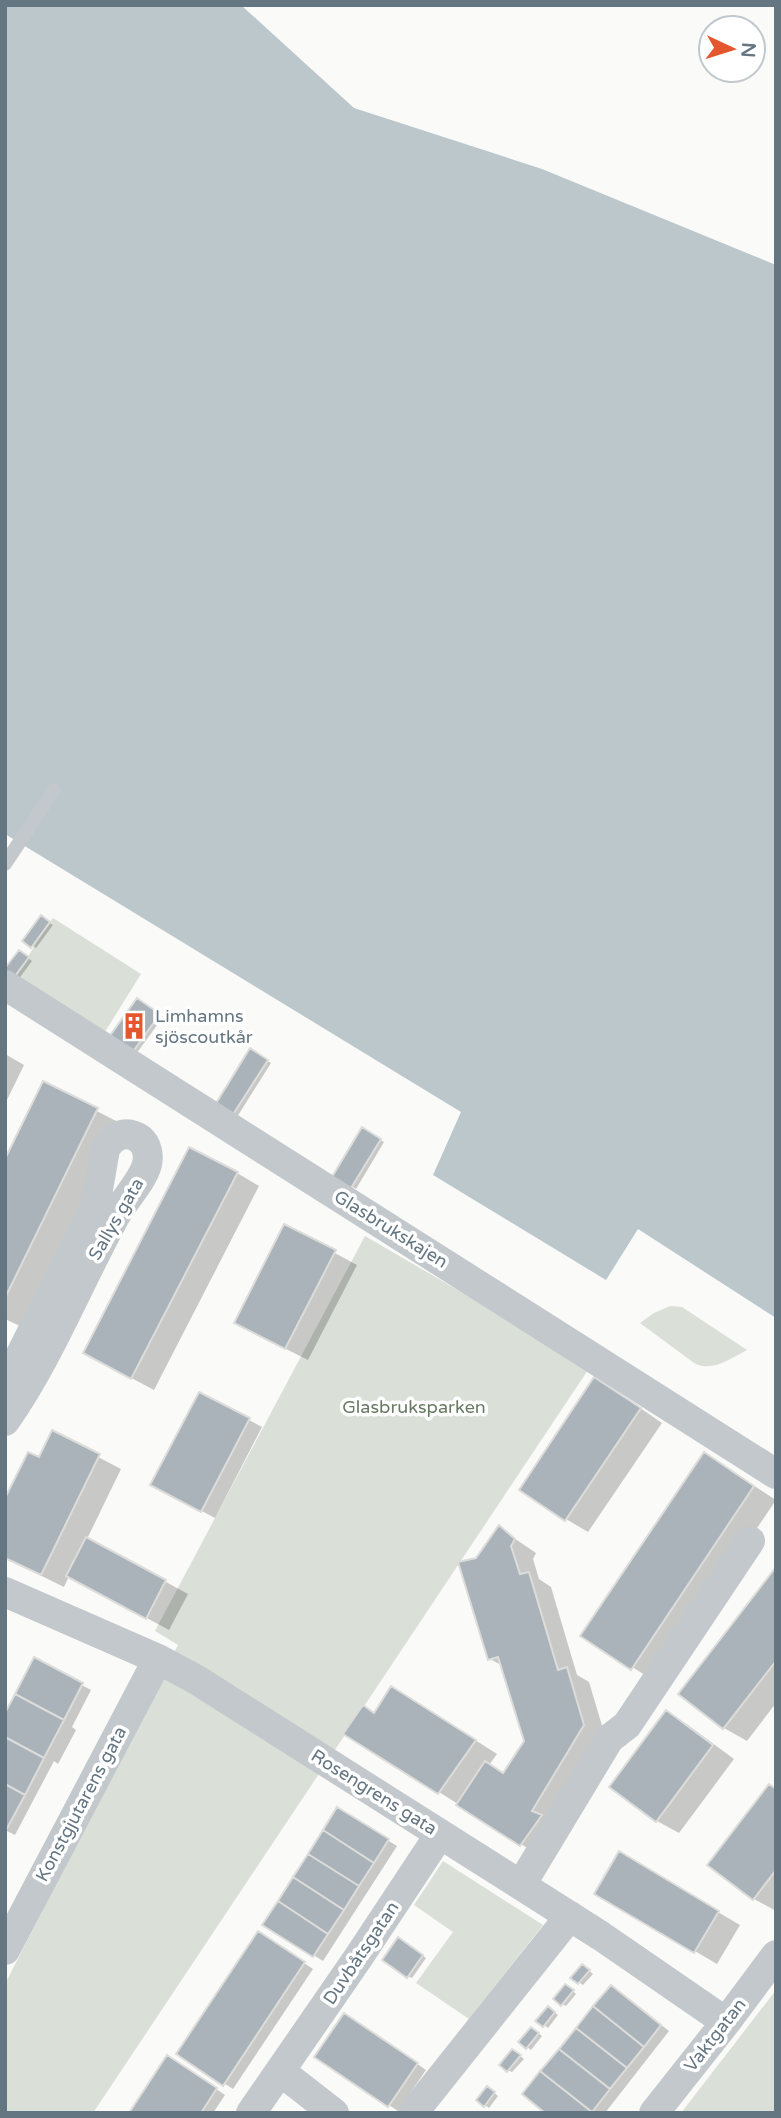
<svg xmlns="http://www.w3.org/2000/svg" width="781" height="2118" viewBox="0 0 781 2118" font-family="'Varela Round',sans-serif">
<rect width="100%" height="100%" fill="#fafaf8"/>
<path fill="#dadfd7" d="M53,918L141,974L103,1035L13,979C28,959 38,938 53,918Z
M365,1236L590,1367L93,2113H5V1984L178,1645L155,1631Z
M670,1306L682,1307L747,1350C731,1358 712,1373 694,1363L640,1323L654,1313Z
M443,1861L543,1925L469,2019L416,1983L453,1932L414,1905Z
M776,1990V2113H681Z"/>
<path fill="#bbc7cb" d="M5,5H241L354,108L542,169L776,265V1318L638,1229L606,1280L433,1175L461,1112L5,834Z"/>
<path fill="#0003" d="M41,918L53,925L36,948L25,941Z
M23,954L32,961L18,980L14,978Z
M141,1002L163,1017L136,1054L133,1052Z
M251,1051L271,1063L237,1117L217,1104Z
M5,1054L24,1065L5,1104Z
M44,1084L120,1123L20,1326L5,1319V1163Z
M363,1130L384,1142L356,1189L335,1176Z
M237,1173L259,1186L154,1390L107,1365Z
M285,1226L357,1265L308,1360L258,1335Z
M617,1392L662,1423L588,1532L566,1519Z
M249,1420L262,1427L215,1518L166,1492Z
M52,1433L121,1469L87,1539L188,1594L169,1630L69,1576L64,1587L5,1558Z
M705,1454L776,1500L654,1681L583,1635Z
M499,1528L536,1553L533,1559L539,1579L551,1587L577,1675L589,1682L606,1739L543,1858L439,1792L375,1714L414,1701L497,1754L489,1765L504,1774L526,1742L503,1666L490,1659L477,1559Z
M776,1570V1703L747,1741L724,1728L681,1694Z
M35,1660L91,1690L72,1727L76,1730L58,1764L54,1761L15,1835L5,1830Z
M666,1712L688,1725L734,1759L679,1833L657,1821Z
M776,1790V1911L754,1899L710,1865Z
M338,1809L397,1846L323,1961L265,1925Z
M619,1854L740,1925L717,1964L596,1893Z
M267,1938L313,1969L233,2089L178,2053Z
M403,1941L426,1958L412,1978L408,1976Z
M586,1968L593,1974L583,1985L573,1978Z
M570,1988L576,1994L566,2006L562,2004Z
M620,1993L669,2031L605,2113H548Z
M552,2010L558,2015L548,2028L538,2020Z
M354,2020L426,2070L398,2111L317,2057Z
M535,2031L542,2036L531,2050L527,2047Z
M513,2051L524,2059L512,2072L508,2070Z
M177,2062L225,2095L213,2113H131Z
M492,2091L498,2096L489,2108L485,2105Z"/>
<path fill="#aab3b9" stroke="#dcdcda" stroke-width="2" d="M41,915L50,922L31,948L22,941Z
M19,950L29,957L13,979L5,973V968Z
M137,998L160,1014L132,1053L109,1037Z
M250,1048L268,1060L232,1116L215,1105Z
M43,1081L98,1108L5,1298V1159Z
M362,1127L381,1139L351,1188L332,1177Z
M189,1147L238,1172L131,1379L83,1353Z
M284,1224L336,1250L285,1349L234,1323Z
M594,1377L641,1408L565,1521L519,1490Z
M199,1392L250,1418L201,1512L150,1485Z
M52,1430L100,1454L41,1575L5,1558V1498L28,1452L39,1457Z
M704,1452L754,1486L631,1670L580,1636Z
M499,1525L515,1539L511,1546L520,1574L529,1572L558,1670L567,1667L584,1725L532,1811L542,1815L520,1846L456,1805L485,1761L503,1773L524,1741L498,1657L488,1660L458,1562L476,1558Z
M86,1537L166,1580L146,1619L66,1576Z
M776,1567V1661L723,1729L678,1694Z
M34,1657L83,1683L64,1720L15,1694Z
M391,1686L476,1740L438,1794L343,1734L363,1705L374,1713Z
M15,1694L64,1720L44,1758L5,1737V1713Z
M666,1710L713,1745L656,1822L609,1787Z
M5,1737L44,1758L25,1795L5,1784Z
M5,1784L25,1795L5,1832Z
M769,1784L776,1789V1870L753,1900L707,1865Z
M337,1807L389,1839L374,1863L323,1830Z
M323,1830L374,1863L359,1886L308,1854Z
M619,1851L719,1911L694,1953L594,1894Z
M308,1854L359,1886L344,1910L293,1877Z
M293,1877L344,1910L328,1934L278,1901Z
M278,1901L328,1934L313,1957L262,1925Z
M258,1931L305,1962L223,2086L176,2054Z
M398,1937L423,1955L407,1978L382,1960Z
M582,1964L590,1970L578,1984L570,1978Z
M565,1984L574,1990L561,2006L553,1999Z
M611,1985L661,2025L644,2047L593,2006Z
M548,2006L555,2012L543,2027L535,2021Z
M593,2006L644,2047L627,2068L576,2028Z
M344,2013L418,2063L388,2107L314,2057Z
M531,2027L539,2033L526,2049L518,2042Z
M576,2028L627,2068L610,2089L559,2049Z
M512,2049L521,2055L507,2072L499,2065Z
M559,2049L610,2089L592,2112L540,2071Z
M167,2055L217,2088L201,2113H129Z
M540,2071L592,2112V2113H545L522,2094Z
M487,2086L495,2092L484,2107L476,2100Z"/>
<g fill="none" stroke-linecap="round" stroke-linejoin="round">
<path stroke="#c3c8cc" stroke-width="14" d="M5,864L54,790"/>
<path stroke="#c3c8cc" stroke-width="30" d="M5,985L776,1474
M5,1392L8,1380L95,1207L105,1149C112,1136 126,1129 140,1139C147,1145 149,1155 147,1164C143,1181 122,1202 114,1218C77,1286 49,1358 5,1421
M5,1592L158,1659L197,1680L601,1936L726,2022
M521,1885L609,1739L627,1725L750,1541
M5,1950L158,1659
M280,2071L334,2113
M251,2113L358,1958L440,1834
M413,2113L570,1916
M654,2113L726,2022L776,1955"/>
</g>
<defs>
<symbol id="building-bare" viewBox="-9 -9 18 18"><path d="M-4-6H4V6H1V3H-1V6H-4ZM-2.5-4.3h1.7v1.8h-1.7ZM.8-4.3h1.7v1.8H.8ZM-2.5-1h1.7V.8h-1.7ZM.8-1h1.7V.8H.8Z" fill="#e4572e" stroke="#fff" stroke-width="2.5" paint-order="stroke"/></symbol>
</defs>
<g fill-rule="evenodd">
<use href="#building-bare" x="115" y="1007" width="38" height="38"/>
</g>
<g text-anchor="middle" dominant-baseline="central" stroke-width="7" stroke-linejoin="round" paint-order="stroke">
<g font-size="18" fill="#657683" stroke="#fff" text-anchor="start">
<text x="155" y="1016">Limhamns<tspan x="155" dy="21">sjöscoutkår</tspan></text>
</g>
<g font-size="18" fill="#657683" stroke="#fff">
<text transform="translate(116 1219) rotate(-60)">Sallys gata</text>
<text transform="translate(391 1229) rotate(32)">Glasbrukskajen</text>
<text transform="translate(374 1792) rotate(32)">Rosengrens gata</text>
<text transform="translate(81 1804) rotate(-62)">Konstgjutarens gata</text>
<text transform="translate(361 1953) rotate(-56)">Duvbåtsgatan</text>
<text transform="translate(715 2035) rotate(-52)">Vaktgatan</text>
</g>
<g font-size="18" fill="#687a64" stroke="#fff">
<text x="414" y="1407">Glasbruksparken</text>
</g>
</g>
<rect width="781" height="2118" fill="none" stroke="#657683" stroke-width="14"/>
<g transform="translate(732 49) rotate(94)"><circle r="33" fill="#ffffff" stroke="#c1c8cd" stroke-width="2"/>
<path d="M0-5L12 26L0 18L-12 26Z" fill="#e4572e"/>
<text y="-10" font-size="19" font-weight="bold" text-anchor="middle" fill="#657683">N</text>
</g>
</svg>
